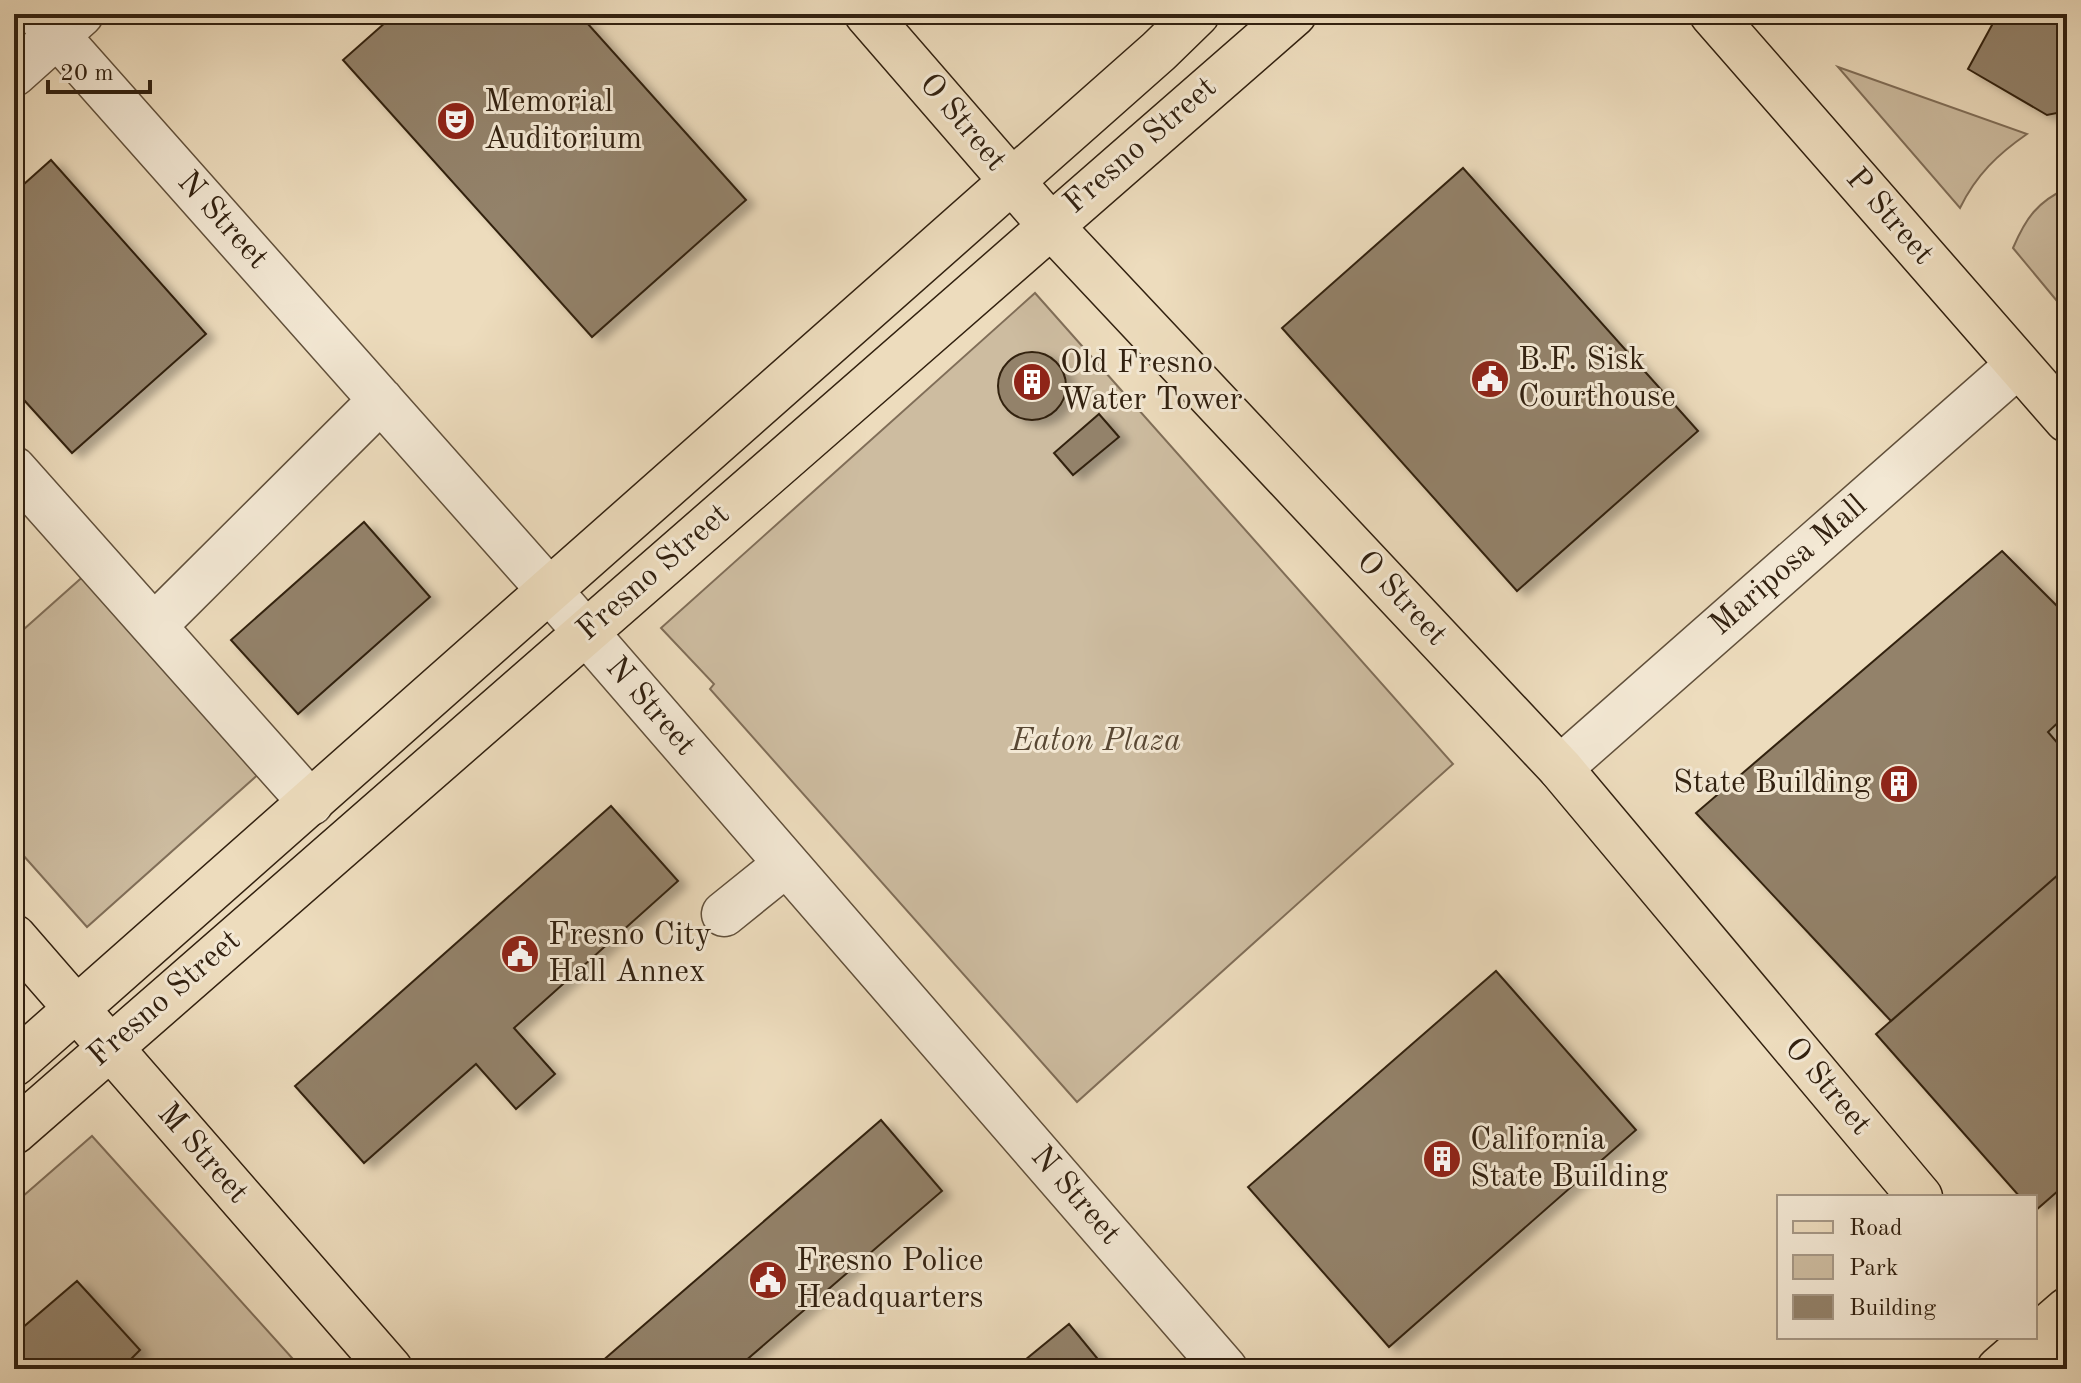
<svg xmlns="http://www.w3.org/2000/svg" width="2081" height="1383" viewBox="0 0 2081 1383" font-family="'Old Standard TT',serif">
<defs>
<filter id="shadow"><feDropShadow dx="9" dy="5" stdDeviation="4" flood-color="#0004"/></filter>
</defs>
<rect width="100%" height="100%" fill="#eddcbd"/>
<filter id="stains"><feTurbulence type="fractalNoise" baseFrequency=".0025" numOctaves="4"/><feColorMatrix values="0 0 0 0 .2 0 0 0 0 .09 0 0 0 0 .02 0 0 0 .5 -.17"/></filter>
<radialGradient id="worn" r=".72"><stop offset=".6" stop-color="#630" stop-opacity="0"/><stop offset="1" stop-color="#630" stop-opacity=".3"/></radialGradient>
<path fill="#cdbca0" stroke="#806e58" stroke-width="2" d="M1838,67L2027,134C1998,154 1976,175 1960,208Z
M2067,188V293L2057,301L2013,248C2026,218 2037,202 2067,188Z
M1035,293L1453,764L1077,1102L710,689L714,684L661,628Z
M87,573L261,772L87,927L14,845V638Z
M92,1136L302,1369H14V1204Z"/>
<path fill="#93826a" stroke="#322110" stroke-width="2" filter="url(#shadow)" d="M395,14H579L746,200L592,337L343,60Z
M1998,14H2067V111L2047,115L1968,69Z
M51,160L206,334L72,453L14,389V193Z
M1463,168L1698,431L1517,591L1282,328Z
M998 386a34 34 0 1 1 68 0a34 34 0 1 1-68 0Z
M1099,414L1119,437L1073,475L1054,453Z
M364,522L430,597L298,714L231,640Z
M2002,551L2067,616V714L2048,732L2067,754V867L1891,1021L1696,813Z
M611,806L678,881L514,1028L555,1074L516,1109L476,1064L364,1163L295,1086Z
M2067,867V1183L2035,1211V1197H2020L1876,1034Z
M1496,971L1636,1130L1389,1347L1248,1187Z
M881,1120L942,1191L736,1369H593Z
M77,1281L140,1350L121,1369H14V1335Z
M1069,1324L1106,1369H1014Z"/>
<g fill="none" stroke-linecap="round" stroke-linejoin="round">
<defs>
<path id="minor" d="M38,14L550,591L1225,1369
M14,74L81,14
M14,469L311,803
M154,626L381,400
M1560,768L2018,365
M724,914L786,864"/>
<path id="major" d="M867,14L1050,225L1560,768L1920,1197
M1712,14L2067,420
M14,937L390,1369
M14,1064L1159,51L1197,14
M14,1132L1294,14
M2035,1334L2066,1369
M1999,1369L2067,1310"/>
</defs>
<use href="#minor" stroke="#61503b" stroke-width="47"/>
<use href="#major" stroke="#322110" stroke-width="47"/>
<use href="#minor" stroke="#f3e8d4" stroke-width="44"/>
<use href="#major" stroke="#eddcbd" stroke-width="44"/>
</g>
<defs>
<symbol id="theatre-disc" viewBox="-11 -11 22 22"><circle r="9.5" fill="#8f2418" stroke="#f3e8d4"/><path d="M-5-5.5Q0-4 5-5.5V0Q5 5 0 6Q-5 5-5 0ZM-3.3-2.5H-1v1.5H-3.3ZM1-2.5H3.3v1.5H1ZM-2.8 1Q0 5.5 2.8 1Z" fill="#fff"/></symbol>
<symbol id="civic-disc" viewBox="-11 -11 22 22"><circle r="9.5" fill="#8f2418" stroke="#f3e8d4"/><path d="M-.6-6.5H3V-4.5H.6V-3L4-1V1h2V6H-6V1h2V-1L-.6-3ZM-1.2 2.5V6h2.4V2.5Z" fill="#fff"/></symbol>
<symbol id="building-disc" viewBox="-11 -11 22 22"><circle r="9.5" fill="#8f2418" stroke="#f3e8d4"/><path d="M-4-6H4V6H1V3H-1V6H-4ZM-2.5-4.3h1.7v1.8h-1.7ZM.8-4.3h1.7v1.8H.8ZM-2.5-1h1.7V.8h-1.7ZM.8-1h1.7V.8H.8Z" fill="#fff"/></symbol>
</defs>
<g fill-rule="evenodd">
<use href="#theatre-disc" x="434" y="99" width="44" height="44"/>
<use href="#civic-disc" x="1468" y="357" width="44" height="44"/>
<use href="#building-disc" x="1010" y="360" width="44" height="44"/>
<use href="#building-disc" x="1877" y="762" width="44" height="44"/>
<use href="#civic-disc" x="498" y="932" width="44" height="44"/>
<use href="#building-disc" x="1420" y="1137" width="44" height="44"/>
<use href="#civic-disc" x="746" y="1258" width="44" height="44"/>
</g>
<g text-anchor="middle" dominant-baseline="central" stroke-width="6" stroke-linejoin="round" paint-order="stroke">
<g font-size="32" fill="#322110" stroke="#f3e8d4" text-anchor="start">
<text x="484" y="103">Memorial<tspan x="484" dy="37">Auditorium</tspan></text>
<text x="1518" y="361">B.F. Sisk<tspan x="1518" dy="37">Courthouse</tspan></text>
<text x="1060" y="364">Old Fresno<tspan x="1060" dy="37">Water Tower</tspan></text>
<text x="1871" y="784" text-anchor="end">State Building</text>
<text x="548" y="936">Fresno City<tspan x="548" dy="37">Hall Annex</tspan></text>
<text x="1470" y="1141">California<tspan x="1470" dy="37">State Building</tspan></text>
<text x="796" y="1262">Fresno Police<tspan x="796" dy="37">Headquarters</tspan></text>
</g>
<g font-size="32" fill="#322110" stroke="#f3e8d4">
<text transform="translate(962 123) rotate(50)">O Street</text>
<text transform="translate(1141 146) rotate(-41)">Fresno Street</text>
<text transform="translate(1889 217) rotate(49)">P Street</text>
<text transform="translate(222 221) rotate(48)">N Street</text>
<text transform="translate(1789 566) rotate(-41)">Mariposa Mall</text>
<text transform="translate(654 573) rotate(-41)">Fresno Street</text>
<text transform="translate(1401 599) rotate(47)">O Street</text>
<text transform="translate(650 707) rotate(49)">N Street</text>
<text transform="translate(165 999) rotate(-41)">Fresno Street</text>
<text transform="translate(1827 1087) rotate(50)">O Street</text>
<text transform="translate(202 1154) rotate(49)">M Street</text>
<text transform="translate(1075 1196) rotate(49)">N Street</text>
</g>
<g font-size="32" font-style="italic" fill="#594834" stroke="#f3e8d4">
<text x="1096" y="742">Eaton Plaza</text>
</g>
</g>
<rect width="2081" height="1383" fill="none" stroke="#eddcbd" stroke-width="48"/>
<rect x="16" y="16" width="2049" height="1351" fill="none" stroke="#322110" stroke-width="4"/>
<rect x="24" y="24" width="2033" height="1335" fill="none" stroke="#322110" stroke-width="2"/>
<rect x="1777" y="1195" width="260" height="144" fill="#f3e8d4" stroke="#a69886" stroke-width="2"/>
<rect x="1793" y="1221" width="40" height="12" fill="#eddcbd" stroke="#a69886" stroke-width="2"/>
<text x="1849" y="1235" font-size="24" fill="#322110">Road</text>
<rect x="1793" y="1255" width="40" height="24" fill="#cdbca0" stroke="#a69886" stroke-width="2"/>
<text x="1849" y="1275" font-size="24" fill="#322110">Park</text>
<rect x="1793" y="1295" width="40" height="24" fill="#93826a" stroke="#a69886" stroke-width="2"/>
<text x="1849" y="1315" font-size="24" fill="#322110">Building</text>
<path d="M48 80v12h102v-12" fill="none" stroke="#322110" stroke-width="4"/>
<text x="60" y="80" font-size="24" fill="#322110" stroke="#f3e8d4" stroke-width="6" paint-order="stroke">20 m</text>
<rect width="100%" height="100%" filter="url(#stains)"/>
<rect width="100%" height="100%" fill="url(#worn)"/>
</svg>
